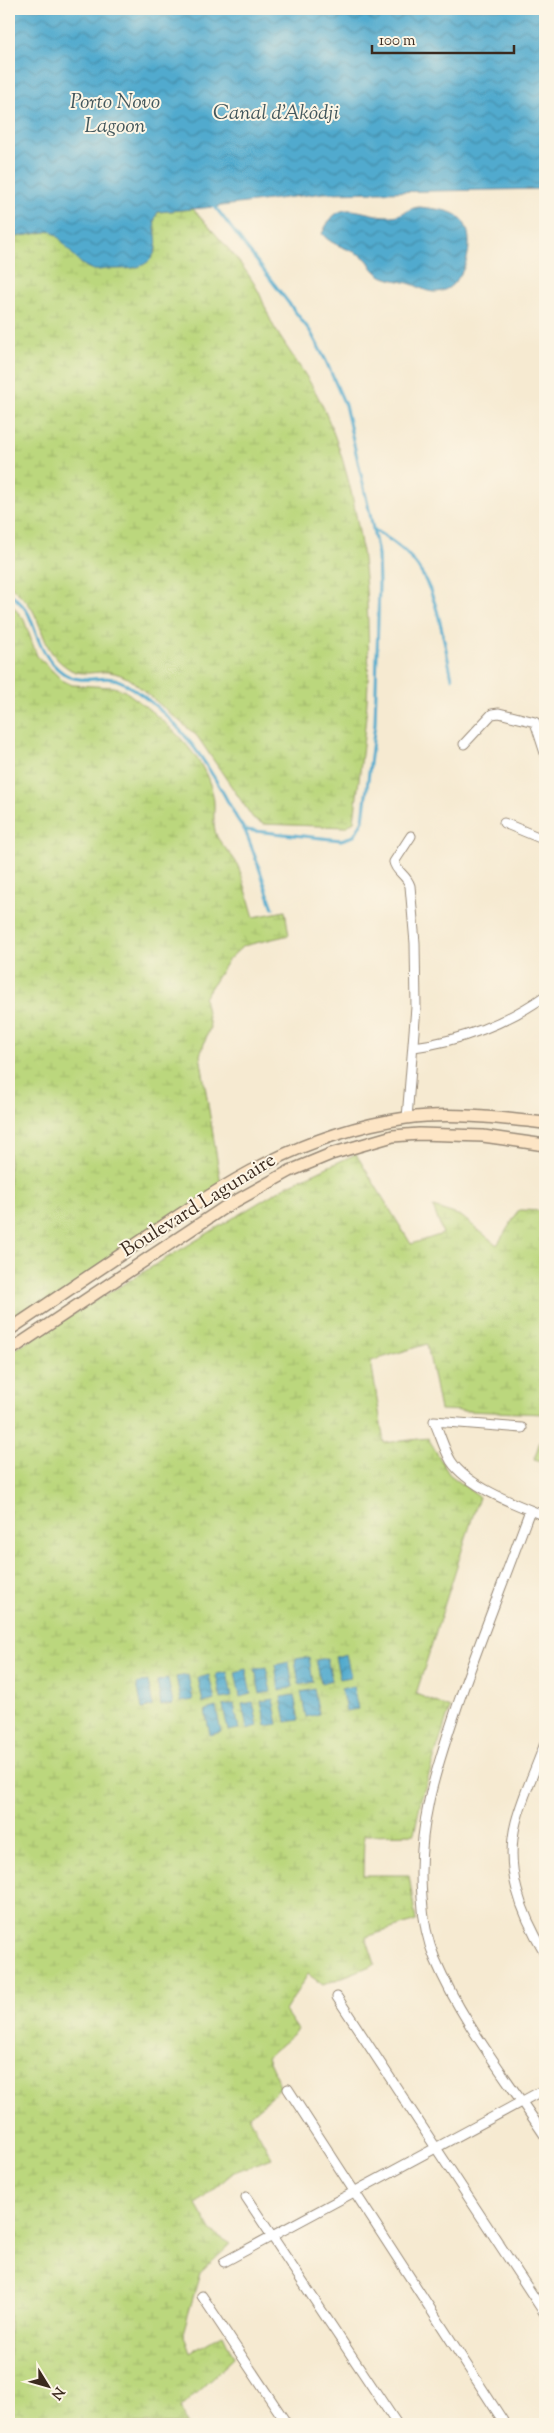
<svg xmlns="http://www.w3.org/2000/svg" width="554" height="2433" viewBox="0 0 554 2433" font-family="'Sorts Mill Goudy',serif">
<defs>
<pattern id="wetland-marsh" width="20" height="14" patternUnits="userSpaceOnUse" patternTransform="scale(1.25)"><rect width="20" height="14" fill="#bbd77d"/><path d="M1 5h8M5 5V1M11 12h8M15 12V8" fill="none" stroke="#a2b96c"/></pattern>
<pattern id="water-waves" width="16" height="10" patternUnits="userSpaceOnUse" patternTransform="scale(1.25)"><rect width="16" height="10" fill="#51aace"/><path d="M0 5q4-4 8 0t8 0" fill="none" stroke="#448ba7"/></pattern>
</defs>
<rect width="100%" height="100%" fill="#fcf5e5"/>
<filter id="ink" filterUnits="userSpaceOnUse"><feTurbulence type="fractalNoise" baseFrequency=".02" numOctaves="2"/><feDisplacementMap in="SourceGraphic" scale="10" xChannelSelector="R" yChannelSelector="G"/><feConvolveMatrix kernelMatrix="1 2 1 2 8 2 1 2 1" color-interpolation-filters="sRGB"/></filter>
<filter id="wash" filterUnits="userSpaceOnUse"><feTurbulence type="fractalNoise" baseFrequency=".0096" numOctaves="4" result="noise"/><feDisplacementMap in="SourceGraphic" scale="20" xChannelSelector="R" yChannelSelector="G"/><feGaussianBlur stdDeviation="1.12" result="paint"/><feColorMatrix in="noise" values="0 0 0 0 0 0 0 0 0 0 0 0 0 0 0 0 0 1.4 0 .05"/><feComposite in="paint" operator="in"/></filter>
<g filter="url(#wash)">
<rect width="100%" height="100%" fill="#f6ead1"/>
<path fill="url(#wetland-marsh)" stroke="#7b804e" d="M193,209C211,229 242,262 255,285C263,298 266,313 274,327C290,354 310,378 323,407C364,498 374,617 366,715C363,751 358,786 354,821L346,827L263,824L253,818L197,736L131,680C124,676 117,673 109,672C97,671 83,676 71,670C43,653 46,634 32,609C27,600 16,592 9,584V238L51,231L58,236L80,261L156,248L154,218L158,212Z
M9,601L24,620L37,656L62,680L72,685L114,687L125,691C159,716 204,751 213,795C216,808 211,823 217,837C222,846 231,853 236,862C244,878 248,899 254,917L285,911L289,935L243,946L228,960L204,998L210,1027L200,1055L223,1196L9,1326Z
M356,1154L411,1244L443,1234L433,1207L461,1216L497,1245L519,1210L545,1211V1414L440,1410L427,1344L371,1361L384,1443L428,1438L449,1474L479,1497L416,1694L450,1708L421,1800L414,1834L364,1835L363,1875H409L416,1921L366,1937L375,1964L323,1985L308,1974L285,2011L298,2030L267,2057L281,2088L249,2116L272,2158L234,2172L196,2204L212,2232L231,2244L200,2273L183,2333L190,2353L223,2334L234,2358L181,2407L187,2424H9V1353L288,1185Z
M545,1425V1463L534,1460Z"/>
<path fill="url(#water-waves)" stroke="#466a76" d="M9,9H545V189L324,193L214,207L158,212C150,223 159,235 156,248C151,271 126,269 108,269C104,269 97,271 93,270C75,265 66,241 51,231L9,238Z
M420,207C433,209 451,209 460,218C481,237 463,295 433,292C423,291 417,285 408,283C398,280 384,280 376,272C371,268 370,262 365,258C351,248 333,247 322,234C340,193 359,217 391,216C403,216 409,207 420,207Z
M346,1654L351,1677L340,1679L335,1657Z
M309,1657L313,1682L299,1685L295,1659Z
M327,1658L332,1680L321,1683L316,1660Z
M289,1662L293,1687L279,1690L275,1665Z
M266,1667L271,1692L260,1694L255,1669Z
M246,1669L251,1694L240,1697L235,1672Z
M227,1672L232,1697L221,1699L216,1674Z
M188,1675L193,1700L181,1702L176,1677Z
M209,1675L215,1700L203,1703L198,1678Z
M168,1679L173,1704L161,1706L157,1681Z
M148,1681L153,1706L142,1709L137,1684Z
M353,1686L358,1709L346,1711L341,1689Z
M314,1689L319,1714L306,1717L301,1692Z
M294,1695L299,1720L286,1722L281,1697Z
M273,1699L278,1724L266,1726L261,1701Z
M253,1702L258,1726L247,1729L242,1704Z
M234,1704L239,1729L228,1731L223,1706Z
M216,1707L221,1732L210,1735L205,1710Z"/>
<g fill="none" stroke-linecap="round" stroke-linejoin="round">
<path stroke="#51aace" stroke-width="3" d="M213,204L310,331L326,361L345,405L370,514L378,554L379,585L375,724L363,820L354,836L341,840L245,830
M374,530C387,538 401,546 411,558C438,589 443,639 452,678
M9,592C16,599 25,606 29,615C38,637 42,658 63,673C83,687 105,672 122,682C176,714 206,759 234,813C237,820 243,826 246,833C256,857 264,883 273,908"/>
</g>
</g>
<g filter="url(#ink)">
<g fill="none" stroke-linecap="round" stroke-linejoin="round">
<defs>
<path id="street" d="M464,744L492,714L499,713L535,722L545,753
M504,823L545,840
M414,1047C460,1041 507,1023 545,996
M407,1118L416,1007L415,943L410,886C407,875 396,872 394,862L411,836
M522,1428L434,1421C440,1434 444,1449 451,1461C468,1487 517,1505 545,1516
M530,1510C507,1573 482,1635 460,1698C437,1766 416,1824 422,1897C423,1917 427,1940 435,1959C462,2023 507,2078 545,2136
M545,1743C536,1769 523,1795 516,1822C504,1869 521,1913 545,1953
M337,1997L545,2314
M288,2089L505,2424
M246,2197L397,2424
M224,2262L545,2089
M202,2296L287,2424"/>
<path id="secondary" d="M9,1330C54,1300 99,1269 144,1239C227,1182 303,1133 406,1118C452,1112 500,1118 545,1123
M9,1351L225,1207L290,1171L331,1154L393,1136L419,1134L483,1136L545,1145"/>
</defs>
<use href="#street" stroke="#988a78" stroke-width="11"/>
<use href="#secondary" stroke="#988a78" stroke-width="14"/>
<use href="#street" stroke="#fff" stroke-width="9"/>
<use href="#secondary" stroke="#fde5c5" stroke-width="11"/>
</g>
</g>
<g text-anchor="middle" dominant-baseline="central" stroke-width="4" stroke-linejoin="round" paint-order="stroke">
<g font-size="20" fill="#3b2a1e" stroke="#fcf5e5">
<text transform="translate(199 1206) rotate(-32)">Boulevard Lagunaire</text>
</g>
<g font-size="21" font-style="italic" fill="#43575c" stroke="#fcf5e5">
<text x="115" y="103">Porto Novo<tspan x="115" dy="24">Lagoon</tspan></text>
<text x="276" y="114">Canal d'Akôdji</text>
</g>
</g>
<rect width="554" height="2433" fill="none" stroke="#fcf5e5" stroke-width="30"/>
<g transform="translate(48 2386) rotate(127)" stroke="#fcf5e5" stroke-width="4" paint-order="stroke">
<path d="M0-4L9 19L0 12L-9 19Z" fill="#3b2a1e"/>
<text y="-8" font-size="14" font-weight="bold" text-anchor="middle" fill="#3b2a1e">N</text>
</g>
<path d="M372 45v8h142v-8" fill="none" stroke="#3b2a1e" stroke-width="2.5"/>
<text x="379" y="45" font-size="15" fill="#3b2a1e" stroke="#fcf5e5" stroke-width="4" paint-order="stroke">100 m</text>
</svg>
